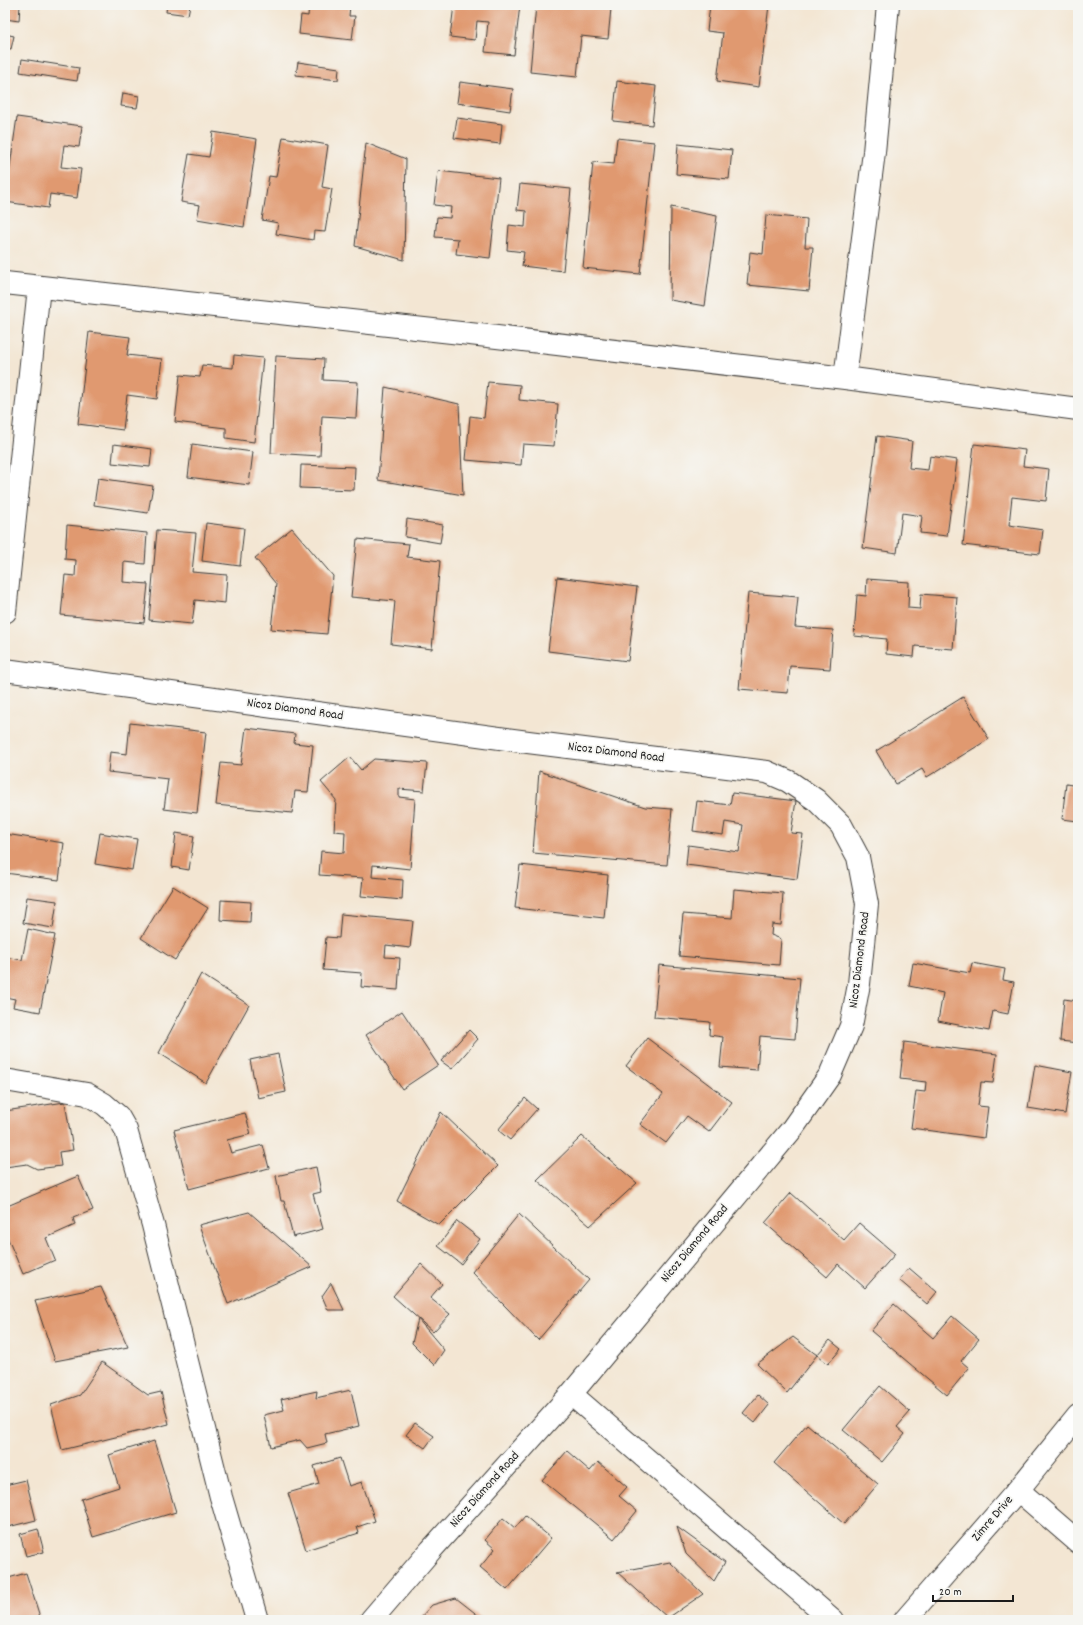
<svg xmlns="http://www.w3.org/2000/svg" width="1083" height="1625" viewBox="0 0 1083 1625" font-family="Dekko,sans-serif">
<rect width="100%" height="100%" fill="#f6f6f2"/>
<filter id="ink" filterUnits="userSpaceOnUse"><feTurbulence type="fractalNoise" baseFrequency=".025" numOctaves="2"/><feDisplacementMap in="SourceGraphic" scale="8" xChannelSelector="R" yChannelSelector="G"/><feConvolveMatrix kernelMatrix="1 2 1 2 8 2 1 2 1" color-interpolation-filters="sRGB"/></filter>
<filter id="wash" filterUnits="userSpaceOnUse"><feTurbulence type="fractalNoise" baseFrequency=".012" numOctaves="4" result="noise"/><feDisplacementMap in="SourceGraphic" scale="16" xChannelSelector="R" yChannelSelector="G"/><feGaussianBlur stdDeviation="0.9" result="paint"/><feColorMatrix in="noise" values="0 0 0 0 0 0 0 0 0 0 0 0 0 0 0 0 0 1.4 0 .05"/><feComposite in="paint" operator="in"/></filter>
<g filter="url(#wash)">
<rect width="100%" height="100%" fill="#f3e6d3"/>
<g id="blocks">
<path fill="#e0996f" d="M5,5H20L19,21L5,19Z
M167,5H190L188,15L166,12Z
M309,5H350L349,16H355L352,40L299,34L301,15L308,16Z
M454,5H520L514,55L485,52L488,22L477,21L475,40L450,37Z
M536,5H585L611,8L608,39L581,36L577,77L530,72Z
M710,5H769L759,87L717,81L723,33L707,31Z
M5,34L14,36L11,49L5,48Z
M22,59L79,68L77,81L20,72Z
M298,62L339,68L338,80L296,75Z
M617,81L656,86L652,125L613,121Z
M460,82L513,89L510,111L457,103Z
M123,93L139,96L137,108L121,106Z
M17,117L82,126L79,147L64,145L61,167L81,169L77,198L50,194L48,208L5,202Z
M457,118L502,124L500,144L454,138Z
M213,132L257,139L244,227L197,219L200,205L181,202L189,154L209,157Z
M283,137L328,145L322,187L332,189L325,232L314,231L313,240L276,234L278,223L262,220L269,176L276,177Z
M617,138L654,142L640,274L583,268L593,162L614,164Z
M366,143L406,159L404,260L355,246Z
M678,144L732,150L729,179L676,174Z
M438,171L499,178L490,258L456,254L458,239L435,237L437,217L450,218L451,207L434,205Z
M520,184L571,189L563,271L522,266L524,252L507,250L509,225L525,227L526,211L517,210Z
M671,207L717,216L705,306L670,300Z
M766,215L807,219L805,247H813L809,291L747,285L750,252L763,254Z
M89,332L130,337L127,355L162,359L157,399L127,395L123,430L78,424Z
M234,355L263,358L254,442L226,438V428L175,422L180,375L200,377L202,365L233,368Z
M276,356L324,359L323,380L358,382L356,418L322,416L320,456L271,453Z
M488,382L520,385L519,400L558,404L554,446L523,444L521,465L466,460L470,416L484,418Z
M385,387L459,404L463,495L378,480Z
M877,436L912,441L909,468L928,470L930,456L957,460L947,536L920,533L922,516L902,513L897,553L863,548Z
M114,444L152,449L150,467L112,463Z
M192,444L253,452L249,485L188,477Z
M974,444L1025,450L1023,466L1049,469L1046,501L1012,497L1009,525L1043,530L1040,554L963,545Z
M301,465L355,467L354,490L300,488Z
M98,478L153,486L148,513L94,505Z
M407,519L443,525L440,543L405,537Z
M206,523L244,528L240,566L202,561Z
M67,525L147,533L145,564L124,562L123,582L148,584L144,623L61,615L65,575L75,576L76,560L65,559Z
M292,528L333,576L327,634L271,629L276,584L255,558Z
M157,530L196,533L192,572L227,575L225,603L195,600L192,624L149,620Z
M357,539L409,544L407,557L440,561L432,649L391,644L395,601L351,597Z
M557,577L637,587L628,661L548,651Z
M867,579L909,582L908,608L920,609L921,594L957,597L953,649L915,646L914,657L886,654L887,639L854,636L857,595L866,596Z
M748,593L798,597L795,627L833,630L830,669L790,666L788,693L739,689Z
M963,697L989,739L927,777L922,769L896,784L876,751Z
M130,723L206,732L197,813L164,809L168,779L108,772L110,752L127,754Z
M246,728L295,734L294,743L313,745L308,792L295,791L292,813L216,805L221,763L241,765Z
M350,757L361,770L374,759L427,763L424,791L399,789V797L415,799L410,869L373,865L372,877L403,880L402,900L361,896L363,878L319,875L321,851L344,853L345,832L334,831L336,800L321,782Z
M539,771L645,807L672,809L667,865L533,853Z
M1066,784L1078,786V821L1062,819Z
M732,793L796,801L791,833L803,834L797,879L686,865L688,845L739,852L743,825L725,822L723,835L693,831L697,801L730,805Z
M100,833L137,839L132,870L95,864Z
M176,833L194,836L189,870L172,867Z
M5,834L64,843L59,880L5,873Z
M520,865L608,875L604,918L515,908Z
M173,886L208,908L175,960L141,938Z
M734,889L783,893L781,925L772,924L771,935L781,939L779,965L679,956L683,914L732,918Z
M27,897L57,901L53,928L23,923Z
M221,900L251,902L250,922L220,920Z
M341,914L413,921L410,948L386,945L385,957L400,958L398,990L361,987L362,973L323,970L326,937L339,938Z
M28,929L55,935L40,1012L13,1007L15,999L5,997V957L22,960Z
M913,963L970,973L972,963L1005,969L1003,980L1014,982L1008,1014L993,1011L989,1031L938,1021L943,993L909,986Z
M659,965L800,978L795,1039L760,1036L757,1070L720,1067L723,1037L709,1035L710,1022L654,1017Z
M201,974L249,1005L206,1083L159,1053Z
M1064,999L1078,1001V1043L1060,1041Z
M402,1011L438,1065L402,1089L366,1035Z
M469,1030L478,1039L452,1069L441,1061Z
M647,1038L732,1102L709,1132L687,1116L666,1143L640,1124L663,1094L626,1066Z
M904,1042L997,1054L993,1083L981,1082L978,1106L988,1107L984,1138L911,1128L916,1091L925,1092L926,1082L900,1079Z
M278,1054L286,1092L258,1098L250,1060Z
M1035,1065L1072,1072L1065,1114L1028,1108Z
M525,1098L537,1109L510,1140L498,1130Z
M65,1102L73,1150L59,1152L61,1166L37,1169L27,1164L5,1167V1111Z
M441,1112L498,1166L439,1225L397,1201Z
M245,1113L251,1134L227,1140L231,1153L263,1145L269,1168L189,1189L174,1130Z
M582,1136L637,1183L590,1226L537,1180Z
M316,1167L321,1192L313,1194L323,1229L293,1237L284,1201H281L276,1176Z
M78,1176L93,1210L73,1218L75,1225L46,1238L55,1260L23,1274L5,1232V1207Z
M791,1193L844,1240L859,1223L895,1254L865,1288L838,1264L827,1277L765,1223Z
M249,1212L312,1267L228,1304L199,1225Z
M519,1214L589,1280L538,1340L472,1272Z
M457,1221L480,1239L461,1264L438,1246Z
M421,1264L442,1284L430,1298L450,1314L433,1332L393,1296Z
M909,1268L937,1292L927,1304L899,1280Z
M331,1283L344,1310H328L322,1296Z
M101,1287L128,1347L55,1361L35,1301Z
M894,1304L933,1338L952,1316L979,1339L961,1361L969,1368L947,1395L871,1331Z
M418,1319L444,1350L434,1365L412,1343Z
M793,1337L817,1355L787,1393L757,1364Z
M830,1340L841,1349L828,1364L817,1355Z
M102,1362L148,1395L161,1392L169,1424L62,1450L51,1405L80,1395Z
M880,1386L910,1412L897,1427L905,1434L882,1462L843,1430Z
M351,1390L359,1426L325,1434L327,1443L307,1448L300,1440L271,1447L264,1415L284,1410L281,1399L317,1391L316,1398Z
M758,1395L769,1405L755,1423L743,1413Z
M415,1423L434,1436L425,1448L406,1435Z
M807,1424L878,1484L844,1524L774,1463Z
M154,1441L176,1512L93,1537L81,1499L119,1487L109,1455Z
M567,1451L590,1471L598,1462L627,1487L619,1496L637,1511L614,1539L542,1480Z
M340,1458L349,1486L362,1482L375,1521L357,1527L359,1533L306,1550L288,1493L319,1484L314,1466Z
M26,1480L36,1520L8,1527L5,1513V1485Z
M525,1516L551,1538L507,1590L480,1567L495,1549L485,1540L503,1518L515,1528Z
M677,1527L725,1562L714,1581L686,1554Z
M38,1529L44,1552L26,1556L20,1534Z
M670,1562L703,1594L668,1618L617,1572Z
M26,1573L41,1620H5V1579Z
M456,1598L484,1620H418L432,1605Z
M645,1615L651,1620H641Z"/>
</g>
</g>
<g filter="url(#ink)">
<use href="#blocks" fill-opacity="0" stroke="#3c3a37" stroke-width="1"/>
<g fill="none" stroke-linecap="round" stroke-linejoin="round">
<defs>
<path id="minor" d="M5,283L497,337L845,378L1078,409
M845,378L874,152L888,5
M5,612L39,287
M5,670L528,742L767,772L788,781L816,800L841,825L858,857L867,904L859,984L851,1026L830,1075L792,1129L571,1394L431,1550L371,1620
M5,1080L87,1094L104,1104L118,1116L126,1130L153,1225L221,1497L257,1620
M571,1394L833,1620
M905,1620L1018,1490L1078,1416"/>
<path id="tertiary" d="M1018,1490L1078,1542"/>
</defs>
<use href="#minor" stroke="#3c3a37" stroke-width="24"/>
<use href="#tertiary" stroke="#3c3a37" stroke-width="24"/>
<use href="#minor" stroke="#fff" stroke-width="22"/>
<use href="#tertiary" stroke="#fff" stroke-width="22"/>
</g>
</g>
<g text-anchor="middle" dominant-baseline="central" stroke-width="3.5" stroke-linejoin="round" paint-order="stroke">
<g font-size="13" fill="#1c1c1c" stroke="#f6f6f2">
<text transform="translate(295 710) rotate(8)">Nicoz Diamond Road</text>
<text transform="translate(616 753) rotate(7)">Nicoz Diamond Road</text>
<text transform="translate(860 960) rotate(-83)">Nicoz Diamond Road</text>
<text transform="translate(695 1244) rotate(-50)">Nicoz Diamond Road</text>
<text transform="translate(485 1490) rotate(-48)">Nicoz Diamond Road</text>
<text transform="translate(993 1519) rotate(-49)">Zimre Drive</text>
</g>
</g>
<rect width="1083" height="1625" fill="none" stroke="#f6f6f2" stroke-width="20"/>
<path d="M933 1595v6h80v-6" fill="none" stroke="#1c1c1c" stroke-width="2"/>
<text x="939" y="1595" font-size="12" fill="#1c1c1c" stroke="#f6f6f2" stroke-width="3" paint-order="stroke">20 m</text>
</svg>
